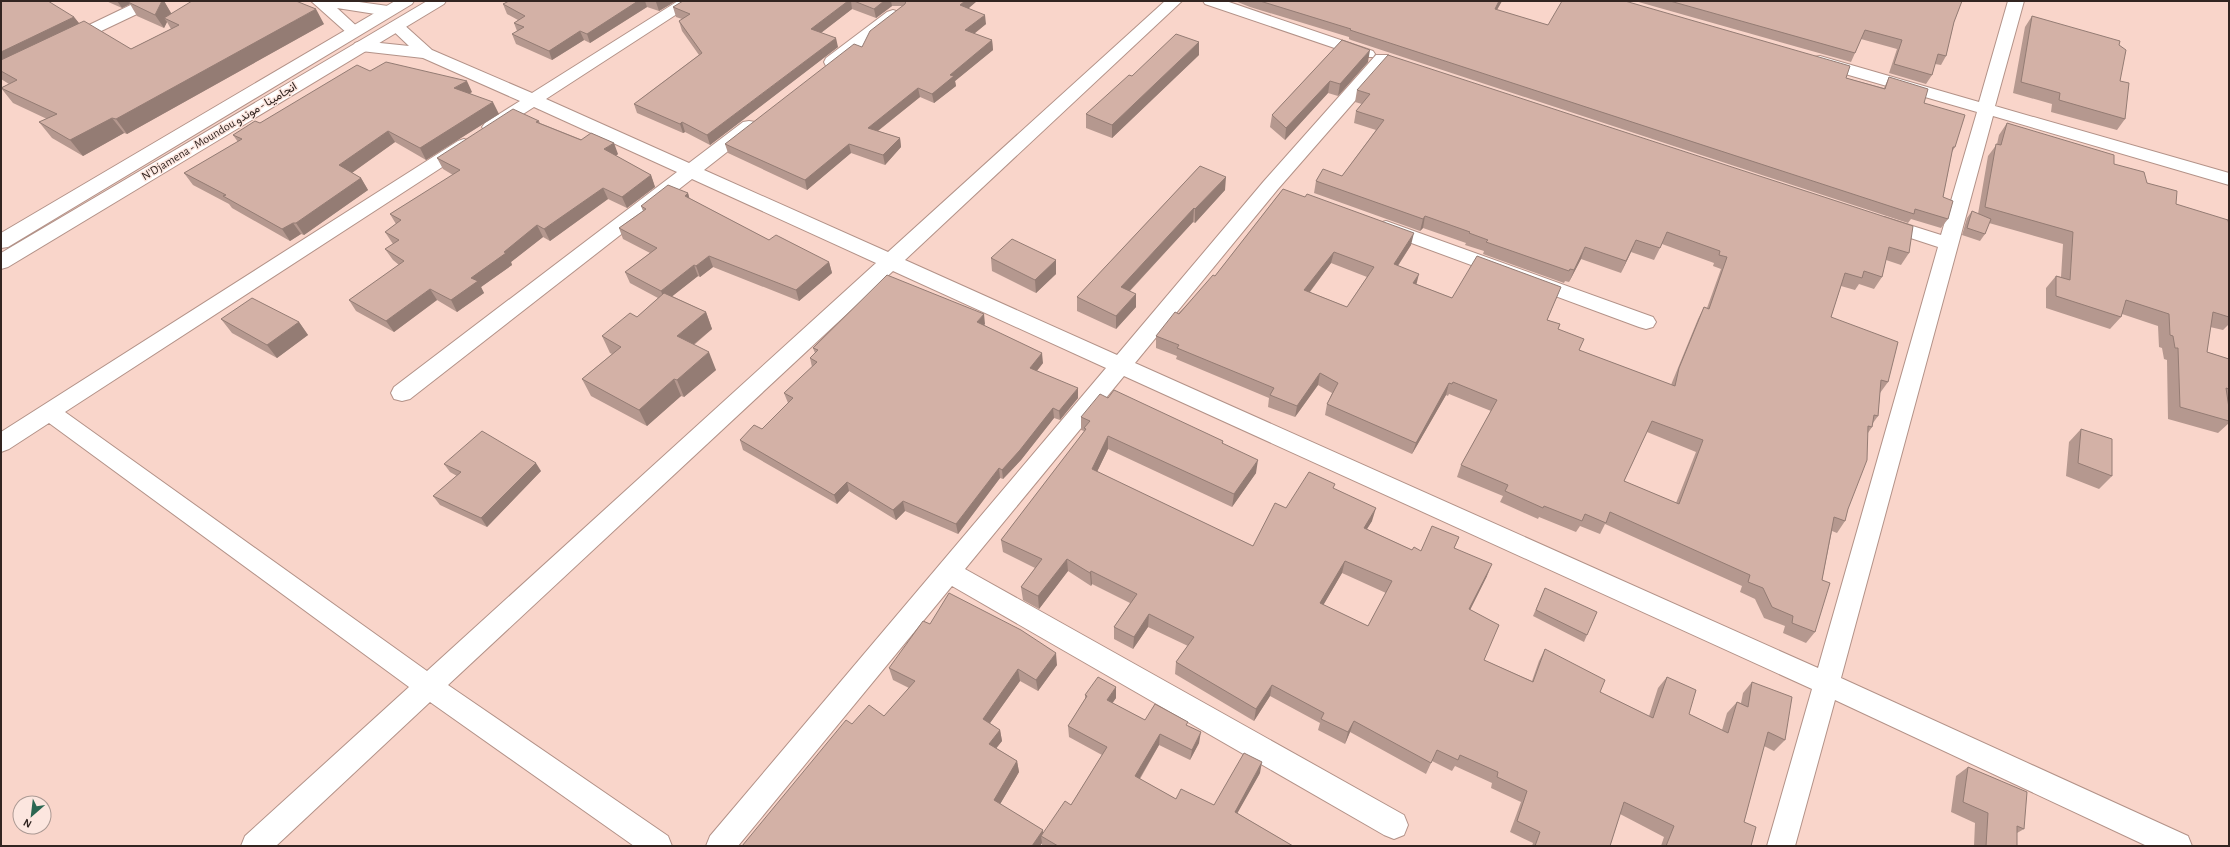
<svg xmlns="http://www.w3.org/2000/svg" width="2230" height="847" viewBox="0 0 2230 847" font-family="'Alegreya Sans',Vazirmatn,sans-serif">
<rect width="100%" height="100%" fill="#f9d5ca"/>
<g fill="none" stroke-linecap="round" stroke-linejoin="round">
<defs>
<path id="minor" d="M139,1H160L158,4L76,43H64L62,40L64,37Z
M311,1H352L388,6L394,8L396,11L394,14L388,16L337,8L362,31L360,34H348Z
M678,1H697L546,99L689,163L743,122L749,121L755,122L758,126L755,130L704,170L888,252L1165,1H1182L905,260L1117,355L1264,181L1376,55H1388L1390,59L1388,63L1278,189L1135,363L1818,668L1938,247L1877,227L1875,223L1877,219L1884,217L1941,235L1977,112L1814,65L1812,61L1814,57L1820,56L1979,102L2008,1H2024L1995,106L2229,173V185L1993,116L1841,678L2188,836L2192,846H2147L1835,700L1795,846H1767L1812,689L1124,376L965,569L1404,815L1408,825L1404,835L1394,839L1384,835L952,586L738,846H706L710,836L1106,368L893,271L448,685L668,836L672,846H634L430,702L276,846H241L245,836L409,687L49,423L9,449L1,452V432L458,141L464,139L470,141L473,145L470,149L65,412L427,671L876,263L692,179L410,399L402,401L394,399L391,393L394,387L677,172L534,107L497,131L491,132L485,131L482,127L485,123L520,101L423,58L361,51L355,49L353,46L355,43L361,41L409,46L388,26L390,23H402L432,50L532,93Z
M1203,1H1226L1373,51L1375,54L1373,57H1361L1205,4Z
M893,10L899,12L901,15L899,18L838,66H826L824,62L826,58L887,12Z
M1386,221L1653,317L1656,322L1653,327L1646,329L1639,327L1379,231L1376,227L1379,223Z"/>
<path id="major" d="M395,1H414L412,4L8,247L1,248V233Z
M427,1H446L444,4L8,267L1,269V253Z"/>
</defs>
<use href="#minor" stroke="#b39288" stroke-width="2"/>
<use href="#major" stroke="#b39288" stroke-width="2"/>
<use href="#minor" fill="#fff" fill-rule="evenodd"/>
<use href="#major" fill="#fff" fill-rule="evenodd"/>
</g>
<path fill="#b5988f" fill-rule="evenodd" d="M1,1L74,17L79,23L131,49L171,29L167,22L164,28L137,16L130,4L122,8L106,1H164L171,13V14L324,24L127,134L124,133L83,156L52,138L39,122L47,119L13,103L1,88L9,84L1,79Z
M509,1H676L659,11L647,7L590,43L584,40L552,60L516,44L512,34L517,31L514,23L518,20L507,14L503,4Z
M683,1H977L968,8L986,24L974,34L992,40L993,50L955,81L956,86L934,103L920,97L878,131L900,138L901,147L885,165L851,153L807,190L728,153L725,144L862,47L903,6H892L876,18L852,9L821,33L838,47L710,145L685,132L683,133L637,113L634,104L699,55L682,31L679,21L682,19L676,17L673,7Z
M1235,1H1502L1497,10L1548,25L1846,78L1884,88L1889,77L1924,103L1955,147L1952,152L1943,197L1948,219L1941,228L1911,219L1908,223L1351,40L1349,39V37L1250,7Z
M1635,1H1962L1954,22L1946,56L1941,65L1935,64L1932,75L1926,84L1889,73L1897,49L1861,39L1855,53L1851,62Z
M2032,16L2119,45L2120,81L2125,119L2117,130L2051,112L2052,104L2013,93L2025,27Z
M1342,40L1368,62L1338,96L1328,93L1285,140L1270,127L1272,115Z
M1199,55L1112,138L1086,128V114L1132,76Z
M370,71L472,92L470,93L499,114L426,160L395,142L352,173L361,178L368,190L304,235L301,234L290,241L232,208L229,204L193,185L184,173L238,142L233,135L260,123Z
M1357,90L1909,253L1901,265L1886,260L1882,277L1874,289L1859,284L1855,290L1841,286L1831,317L1888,382L1880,393L1878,416L1873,423L1872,427L1868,433L1848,509L1845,521L1837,533L1832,531L1822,580L1815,632L1806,643L1783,633L1785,626L1764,618L1755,599L1740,592L1742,586L1605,524L1600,534L1580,526L1576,532L1539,517L1538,519L1500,502L1503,496L1457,477L1461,465L1491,411L1449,394L1448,396L1446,395L1412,454L1325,415L1327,404L1332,393L1318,385L1295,417L1268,407L1269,398L1176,359L1177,356L1156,348V336L1215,276L1283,189L1411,245L1398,266L1416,284L1452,298H1556L1547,320L1560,324L1558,329L1579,350L1671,385L1673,380L1698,319L1704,307L1707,308L1721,269L1713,266L1714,263L1662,244L1654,260L1631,252L1621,273L1581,259L1569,282L1565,281L1564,283L1483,254L1484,251L1465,245L1466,243L1423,228L1420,231L1314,193L1316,181L1342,176L1376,130L1354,123L1356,111L1362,104L1355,102ZM1331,263L1367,277L1347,307L1310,292ZM1647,432L1696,452L1676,503L1624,481Z
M539,121L540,123L618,154L616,156L651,175L655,187L627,208L608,199L550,241L543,237L511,262L512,265L481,287L484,293L457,312L437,300L394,332L356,311L349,300L399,265L393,260L385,249L393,244L385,232L396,224L390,214L453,175L443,169L437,158Z
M2007,123L2114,164L2147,183L2176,204L2229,226V324L2223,330L2210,327L2207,352L2229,359V404H2228L2229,423L2218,433L2168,419L2167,360L2164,359L2162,348L2159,347L2158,326L2122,314L2121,317L2110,329L2046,308V288L2056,276L2061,277L2063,244L1989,223L1985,234L1980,241L1962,235L1967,218L1972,211L1978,214L1988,156L1997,144L1999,135Z
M1200,166L1225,190L1195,223L1193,222L1130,291L1136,307L1116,329L1077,311V297Z
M688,193L689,198L769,240L829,262L832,273L799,301L713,267L700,277L698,276L672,296L706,312L712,329L694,345L716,370L684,397L681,396L647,426L591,396L582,379L612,354L610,353L602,336L637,317L658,298L630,283L625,272L650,253L623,239L619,228L643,211L641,206Z
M991,258L1056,260V274L1036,293L992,271Z
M221,319L299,322L308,335L277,358L232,333Z
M985,324L984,325L1043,363L1037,371L1078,398L1060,420L1054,418L1021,460L1003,479L1000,478L958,534L905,511L896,520L849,491L837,504L743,450L740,440L762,429L788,403L784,393L812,367L810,358L815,353L813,348Z
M1108,398L1223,441V444L1256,473L1232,507L1108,449L1097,472L1253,546L1286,508L1334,489L1372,521L1367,529L1412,550L1421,551L1459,537L1454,549L1487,576L1470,610L1484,660L1532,681L1539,661L1545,649L1600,692L1649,716L1658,688L1667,677L1689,714L1722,730L1727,713L1737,702L1741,703L1743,693L1752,682L1785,740L1774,751L1764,746L1744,822L1751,846H1661L1664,837L1620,814L1610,846H1532L1533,843L1510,832L1521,802L1491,788L1492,783L1455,766L1452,771L1432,761L1426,774L1350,732L1345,744L1318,730L1320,723L1270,696L1254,721L1175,674L1176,662L1188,646L1148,627L1133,649L1114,639V627L1130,603L1092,584L1091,586L1068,571L1039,609L1023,600L1021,587L1035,568L1003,552L1001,540L1084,432V431L1081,430V417ZM1342,573L1386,593L1368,626L1323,605Z
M2081,429L2112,476L2099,489L2066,476L2069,442Z
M444,464L541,471L487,527L440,505L433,496L457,476L450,472Z
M1545,588L1587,635L1584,642L1533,616Z
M930,624L1057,665L1038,691L1020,681L990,723L1000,730L1002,741L996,748L1017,761L1019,772L1000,804L1043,830V833L1071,805L1102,755L1069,737L1068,726L1085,699V695L1116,698L1112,703L1145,720L1188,726L1199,743L1190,760L1159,745L1140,779L1176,799L1214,805L1260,773L1237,813L1293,846H1044L1042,845V843L1040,846H742L852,724L884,716L909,688L893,680L889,668Z
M1968,767L2024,829L2017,833V846H1974L1975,823L1951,812L1956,776Z"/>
<path fill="#947c74" d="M117,1H137L128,2L130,4L122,8Z
M162,1H164L171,13L168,20L164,18L167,22L164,28L155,15Z
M638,1H645L647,7L590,43L587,34Z
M657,1H676L659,11L656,2Z
M848,1H851L852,9L813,39L811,29Z
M884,1H891L892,6L876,18L874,9Z
M965,1H977L961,15L960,5Z
M1499,1H1502L1492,18L1495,9Z
M316,9L324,24L127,134L116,119Z
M985,15L986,24L966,40L965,30Z
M74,17L82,27L1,66V52Z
M580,31L584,40L552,60L549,51Z
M836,38L838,47L710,145L707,135Z
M992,40L993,50L955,81L956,86L934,103L932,94L950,75Z
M1199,42V55L1112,138V125Z
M1370,50L1368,62L1338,96L1340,84Z
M467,81L472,92L460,99L454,88Z
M1330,81L1328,93L1285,140L1286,128Z
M918,88L920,97L870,137L868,128Z
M493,102L499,114L426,160L420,148Z
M112,118L124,133L83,156L70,140Z
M682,122L685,132L683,133L680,124Z
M388,131L395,142L346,177L339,165Z
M900,138L901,147L885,165L883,155Z
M614,143L618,154L609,161L604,149Z
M849,144L851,153L807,190L805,180Z
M651,175L655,187L627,208L622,197Z
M1226,177L1225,190L1195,223V209Z
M361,178L368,190L304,235L296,223Z
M603,188L608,199L550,241L544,229Z
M688,193L691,204L685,196Z
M1194,208L1193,222L1121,300V287Z
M1425,216L1423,228L1420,231L1423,219Z
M293,223L301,234L290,241L282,229Z
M537,225L543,237L511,262L512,265L481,287L484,293L457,312L451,300L471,278Z
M1414,233L1411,245L1391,276L1394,264Z
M1636,240L1631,252L1621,273L1626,261Z
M1585,247L1581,259L1569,282L1574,270Z
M1334,252L1331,263L1302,302L1304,290Z
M709,256L713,267L700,277L696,266Z
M1056,260V274L1036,293L1035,280Z
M829,262L832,273L799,301L796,290Z
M694,265L698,276L665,302L661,291Z
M1419,274L1416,286L1413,283Z
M1561,287L1556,298L1542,331L1547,320Z
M430,289L437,300L394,332L386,321Z
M1136,294V307L1116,329V316Z
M706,312L712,329L683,353L677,336Z
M984,314L985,324L978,332L977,322Z
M299,322L308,335L277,358L267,345Z
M709,352L716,370L684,397L677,380Z
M1042,353L1043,363L1031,378L1030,368Z
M1320,373L1318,385L1295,417L1297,406Z
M674,379L681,396L647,426L639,410Z
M1449,383L1446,395L1412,454L1416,443Z
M1078,388V398L1060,420L1059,411Z
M1053,408L1054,418L1021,460L1003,479L1002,470Z
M1108,436V449L1092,482V469Z
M1258,460L1256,473L1232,507L1234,494Z
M536,463L541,471L487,527L481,518Z
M999,468L1000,478L958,534L956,524Z
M847,482L849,491L837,504L834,495Z
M903,501L905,511L896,520L893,510Z
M1376,508L1372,521L1360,540L1364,528Z
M1067,559L1068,571L1039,609L1038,596Z
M1345,561L1342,573L1317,616L1320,603Z
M1492,564L1487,576L1464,622L1469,609Z
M1091,571L1092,584L1091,586L1090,573Z
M1149,614L1148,627L1133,649L1134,637Z
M1056,653L1057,665L1038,691L1036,680Z
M1018,669L1020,681L985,730L983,719Z
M1272,685L1270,696L1254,721L1256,709Z
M1116,687V698L1107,711V700Z
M1354,721L1350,732L1345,744L1348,732Z
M1000,730L1002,741L991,755L989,744Z
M1201,732L1199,743L1190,760L1192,750Z
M1160,734L1159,745L1135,786V776Z
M1017,761L1019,772L996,811L994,800Z
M1262,762L1260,773L1233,821L1235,812Z
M1043,830V837L1041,836L1042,843L1040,846H1032Z"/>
<path fill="#d3b1a6" stroke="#947c74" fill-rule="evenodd" d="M1,1H48L74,17L1,52Z
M131,1H162L155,15L128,2Z
M192,1H296L316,9L116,119L112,118L70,140L39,122L57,114L1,88L17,80L1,71V60L84,21L131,49L179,25L164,18Z
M509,1H638L587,34L580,31L549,51L512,34L524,27L514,23L525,16L503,4Z
M683,1H848L811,29L836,38L707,135L682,122L680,124L634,104L702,53L679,21L690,14L673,7Z
M854,1H884L874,9Z
M906,1H965L960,5L985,15L965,30L992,40L950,75L954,76L932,94L918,88L868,128L900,138L883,155L849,144L805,180L725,144L854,44L862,47L870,31L905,4Z
M1260,1H1499L1495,9L1548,25L1562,1H1625L1850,66L1846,78L1885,89L1889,77L1928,89L1924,103L1965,115L1955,147H1953L1943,197L1953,201L1948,219L1915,209L1914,214L1353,31L1350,30L1351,29Z
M1670,1H1962L1954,22L1946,56L1938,54L1932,75L1894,64L1902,40L1865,30L1855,53Z
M2032,16L2120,41L2119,45L2126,50L2120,81L2129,83L2125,119L2059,100L2060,93L2021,82Z
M1176,34L1199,42L1112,125L1086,114L1129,75L1132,76Z
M1342,40L1370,50L1340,84L1330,81L1286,128L1272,115Z
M1388,55L1913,226L1909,253L1889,247L1882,277L1864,271L1862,278L1845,273L1831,317L1898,342L1888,382L1881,380L1878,416L1874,415L1872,427L1868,426L1867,460L1848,509L1845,521L1834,517L1822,580L1830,583L1815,632L1792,623L1793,616L1772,607L1763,588L1748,582L1750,575L1610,512L1606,523L1585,514L1582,521L1544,506L1543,508L1505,491L1508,485L1461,465L1497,400L1453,382L1452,384L1449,383L1416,443L1327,404L1338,383L1320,373L1297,406L1270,395L1274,388L1177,348L1179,345L1156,336L1175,312L1179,314L1213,275L1215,276L1283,189L1305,197L1307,194L1414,233L1394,264L1419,274L1413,283L1452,298L1477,256L1561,287L1547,320L1560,324L1558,329L1584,339L1579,350L1675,386L1679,368L1704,307L1709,309L1727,257L1719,255L1720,251L1667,232L1660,248L1636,240L1626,261L1585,247L1574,270L1570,269L1569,271L1486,242L1488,240L1469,233L1470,232L1425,216L1423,219L1316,181L1323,169L1342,176L1384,120L1356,111L1370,94L1357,90ZM1334,252L1374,267L1347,307L1304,290ZM1652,421L1703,440L1679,504L1624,481Z
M386,62L467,81L454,88L493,102L420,148L388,131L339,165L361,178L296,223H293L282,229L223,196L226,195L184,173L242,139L233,135L255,121L260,123L357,65L370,71Z
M513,109L539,121L536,122L581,140L591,133L614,143L604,149L651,175L622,197L603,188L544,229L537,225L504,252L506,253L471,278L478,281L451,300L430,289L386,321L349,300L404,261L385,249L399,240L385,232L401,220L390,214L460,170L437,158Z
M2007,123L2114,155V164L2144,172L2147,183L2177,191L2176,204L2228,220L2229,226V317L2213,312L2207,352L2229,359V389L2226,388L2229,408V421L2180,407L2178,348H2175L2173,336L2170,335L2169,314L2126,300L2121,317L2056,296V276L2070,280L2073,232L1985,207L1996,144L2001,145Z
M1200,166L1226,177L1195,209L1194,208L1121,287L1136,294L1116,316L1077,297Z
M668,185L688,193L685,196L769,240L776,235L829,262L796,290L709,256L696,266L694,265L661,291L625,272L657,248L619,228L646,209L641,206Z
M1972,211L1991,219L1985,234L1967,228Z
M1012,239L1056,260L1035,280L991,258Z
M887,275L984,314L977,322L1042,353L1030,368L1078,388L1059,411L1053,408L1020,450L1002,470L999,468L956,524L903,501L893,510L847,482L834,495L740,440L754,425L762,429L793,398L784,393L817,362L810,358L818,350L813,348Z
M664,293L706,312L677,336L709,352L677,380L674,379L639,410L582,379L621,347L602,336L630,313L637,317Z
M252,298L299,322L267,345L221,319Z
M1114,390L1223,441L1222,443L1258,460L1234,494L1108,436L1092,469L1253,546L1275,503L1286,508L1309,472L1335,484L1333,488L1376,508L1364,528L1412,550L1414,547L1421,551L1432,526L1459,537L1454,548L1492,564L1469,609L1499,625L1484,660L1533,682L1545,649L1605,680L1600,692L1653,718L1667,677L1696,690L1689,714L1728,733L1737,702L1748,707L1752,682L1792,697L1785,740L1768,732L1744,822L1756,827L1751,846H1666L1674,826L1624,802L1610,846H1535L1540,832L1517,821L1527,791L1497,777L1498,772L1460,755L1458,760L1437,750L1431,763L1354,721L1348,732L1321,719L1324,713L1272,685L1256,709L1176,662L1194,637L1149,614L1134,637L1114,627L1137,594L1091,571L1090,573L1067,559L1038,596L1021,587L1042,559L1001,540L1086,429L1084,428L1090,421L1081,417L1100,394L1108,398ZM1345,561L1392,581L1368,626L1320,603Z
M2081,429L2112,439V476L2078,463Z
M482,431L536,463L481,518L433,496L461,472L444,464Z
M1545,588L1597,612L1587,635L1536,610Z
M949,593L1021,630L1056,653L1036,680L1018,669L983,719L1000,730L989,744L1017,761L994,800L1043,830L1032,846H742L846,720L852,724L869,705L884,716L915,681L889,668L923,621L930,624Z
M1098,677L1116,687L1107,700L1145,720L1155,704L1188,722L1186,725L1201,732L1192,750L1160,734L1135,776L1176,799L1181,789L1214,805L1244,753L1262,762L1235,812L1293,846H1058L1041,836L1065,801L1071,805L1107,747L1068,726L1087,696L1085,695Z
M1968,767L2027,792L2024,829L2017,826V846H1986L1988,813L1963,802Z"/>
<g text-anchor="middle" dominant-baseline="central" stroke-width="3" stroke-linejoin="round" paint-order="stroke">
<g font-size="12" fill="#322521" stroke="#fce6df">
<text transform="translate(219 131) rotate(-31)">N'Djamena - Moundou انجامينا - موندو</text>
</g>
</g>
<rect width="2230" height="847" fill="none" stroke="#322521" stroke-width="4"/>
<g transform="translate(32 815) rotate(208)"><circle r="19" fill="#fce6df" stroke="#ab9993"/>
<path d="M0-3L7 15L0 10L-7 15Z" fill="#2b6752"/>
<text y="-6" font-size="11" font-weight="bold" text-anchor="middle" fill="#322521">N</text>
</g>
</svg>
